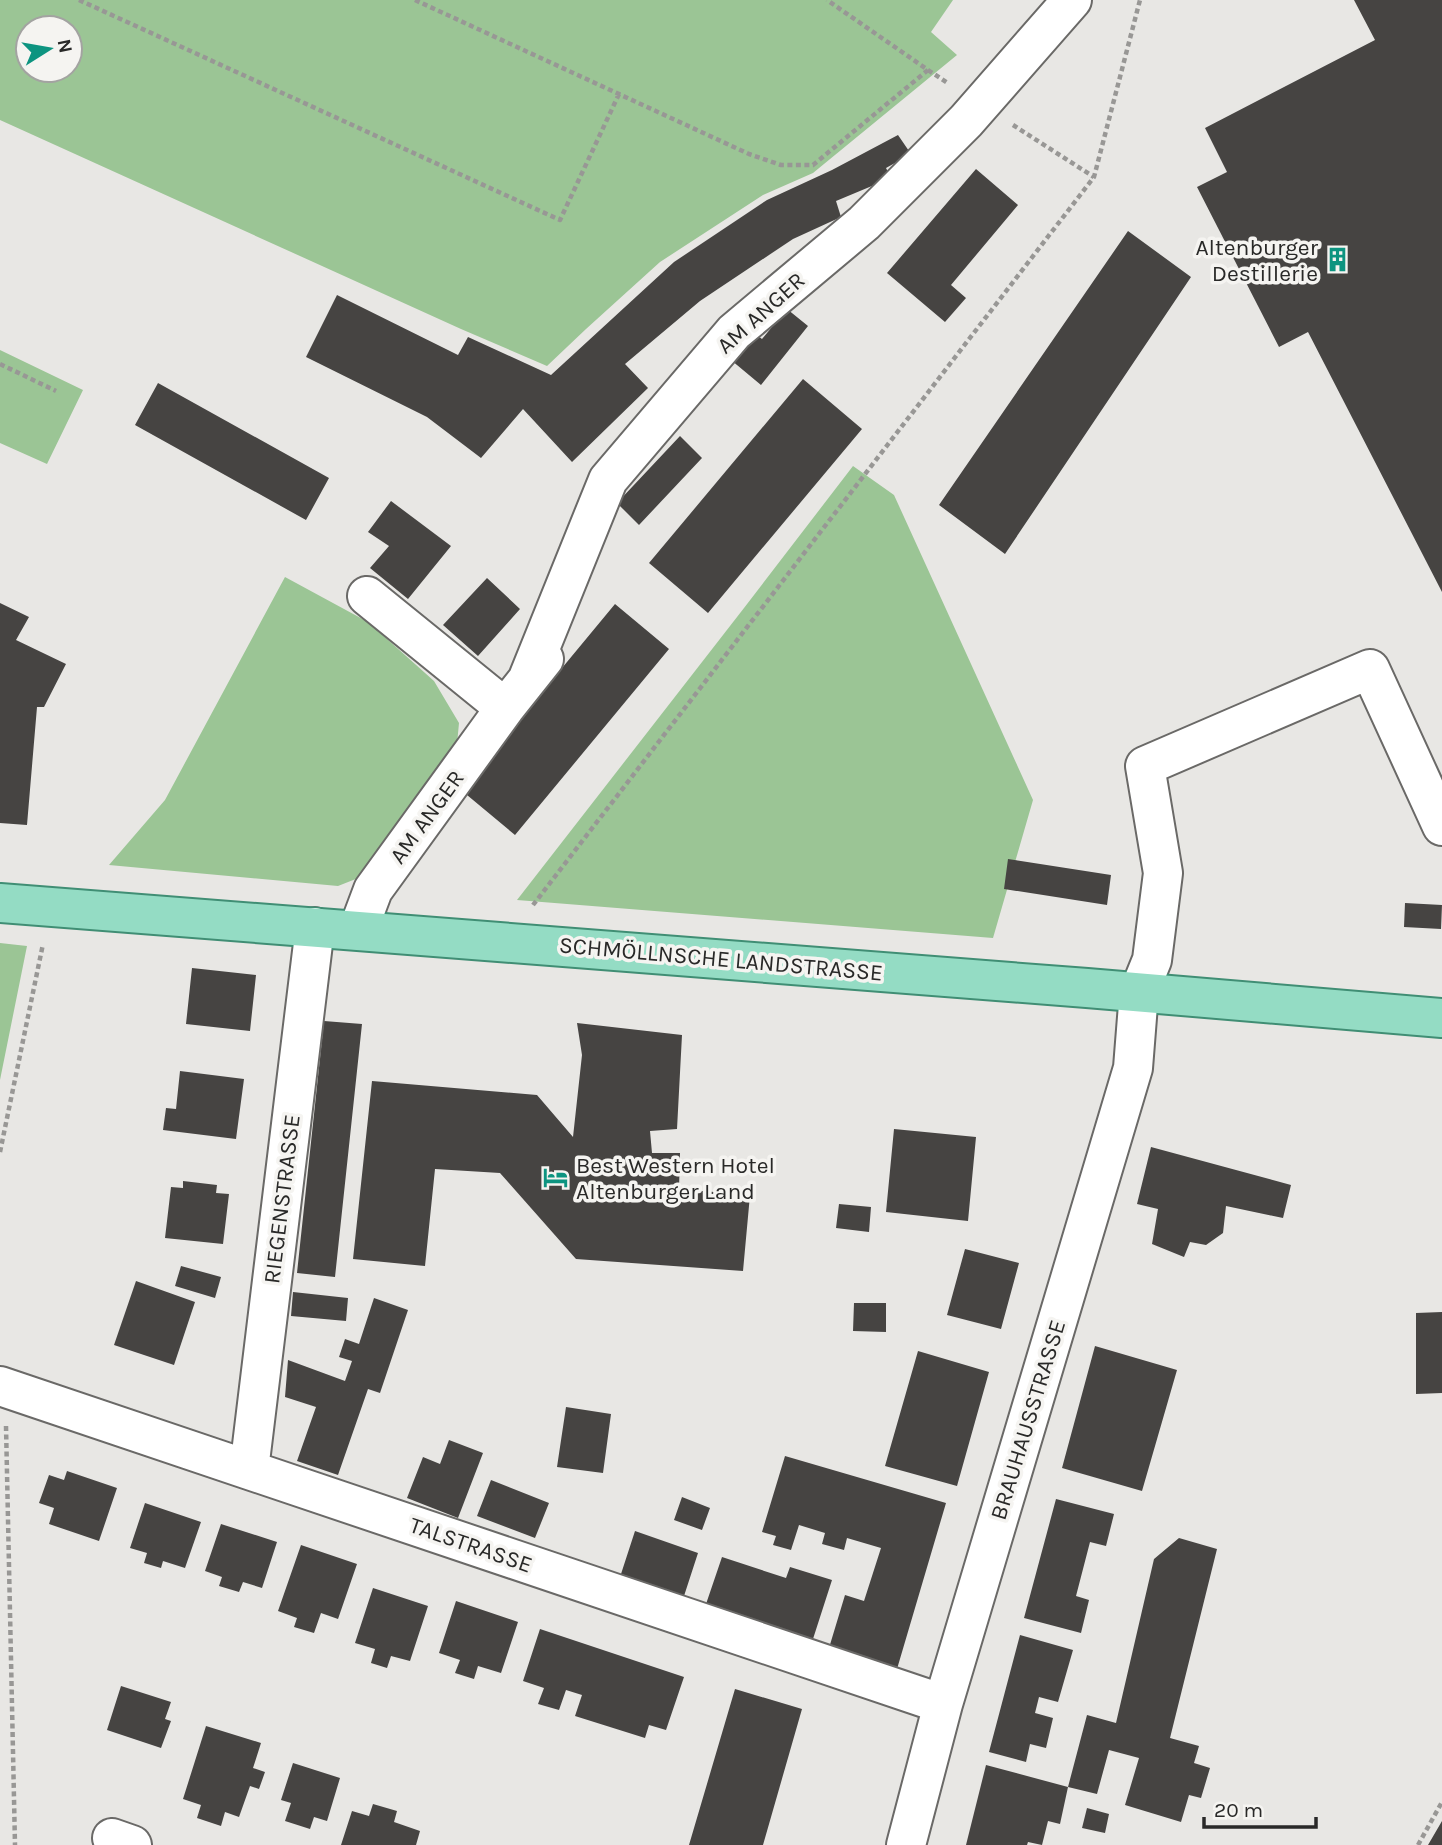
<svg xmlns="http://www.w3.org/2000/svg" width="1442" height="1845" viewBox="0 0 1442 1845" font-family="Karla,sans-serif">
<rect width="100%" height="100%" fill="#e8e7e4"/>
<path fill="#9bc595" fill-rule="evenodd" d="M0,0H953L931,32L957,55L813,173L763,195L660,262L586,329L547,366L461,329L0,120ZM28,28H70V70H28Z
M0,350L83,390L47,464L0,443Z
M853,466L894,495L1033,800L993,938L517,900L744,608Z
M285,577L368,622L434,681L459,723L457,744L371,873L338,886L109,865L165,800Z
M0,943L27,946L0,1080Z"/>
<path fill="#464442" d="M1354,0H1442V592L1308,332L1279,347L1197,187L1227,172L1205,128L1375,40Z
M898,135L911,154L886,168L891,178L836,201L841,217L793,239L700,301L625,364L648,388L572,462L523,409L481,458L427,417L306,357L337,295L458,355L468,337L551,375L674,262L767,200L832,170Z
M976,169L1018,205L951,285L966,298L945,322L887,273Z
M1128,231L1191,277L1005,554L939,505Z
M787,309L808,326L761,385L731,360L753,332L762,339Z
M803,379L862,429L708,613L649,563Z
M158,383L329,478L306,520L135,425Z
M680,436L702,458L639,525L617,503Z
M391,501L451,546L408,599L370,568L389,546L368,532Z
M487,578L520,609L478,656L443,625Z
M0,603L29,617L16,640L66,664L44,707H37L27,825L0,823Z
M615,604L669,649L515,835L461,790Z
M1008,859L1111,875L1107,905L1004,889Z
M1405,903L1442,905L1441,929L1404,927Z
M192,968L256,975L250,1031L186,1024Z
M324,1021L362,1024L335,1277L297,1273Z
M577,1023L682,1035L677,1129L650,1131L652,1153H680L679,1189L750,1195L743,1271L576,1259L500,1173L435,1169L425,1266L353,1259L372,1081L537,1095L573,1137L582,1055Z
M180,1071L244,1079L236,1139L163,1130L166,1108L176,1109Z
M894,1129L976,1137L968,1221L886,1212Z
M1151,1147L1291,1185L1283,1218L1226,1206L1223,1233L1206,1245L1190,1242L1184,1257L1152,1244L1158,1209L1137,1204Z
M183,1181L217,1185L216,1193L229,1194L223,1244L165,1238L171,1187L183,1188Z
M839,1204L871,1207L869,1232L836,1228Z
M965,1249L1019,1263L1001,1329L947,1315Z
M181,1266L221,1277L215,1298L175,1286Z
M136,1281L195,1302L174,1365L114,1345Z
M293,1292L348,1298L346,1321L291,1316Z
M374,1298L408,1310L380,1393L368,1389L338,1475L297,1461L316,1407L285,1397L288,1360L345,1381L352,1361L339,1357L345,1339L359,1344Z
M854,1303H886V1332L853,1331Z
M1442,1312V1393L1416,1394V1313Z
M1095,1346L1177,1370L1142,1491L1062,1468Z
M918,1351L989,1372L957,1486L885,1466Z
M566,1407L611,1414L603,1473L557,1467Z
M449,1440L483,1453L458,1518L407,1498L423,1457L440,1464Z
M785,1456L946,1503L897,1669L829,1648L845,1595L864,1601L881,1548L847,1538L844,1550L822,1544L825,1533L799,1525L791,1550L773,1545L776,1536L762,1532Z
M67,1471L117,1488L99,1541L49,1524L54,1508L39,1503L49,1475L64,1480Z
M491,1480L549,1503L535,1538L477,1516Z
M682,1497L710,1508L702,1530L674,1520Z
M1056,1499L1114,1514L1106,1546L1090,1542L1076,1596L1089,1600L1081,1633L1024,1618Z
M145,1503L201,1522L185,1568L163,1561L161,1568L144,1563L147,1553L130,1548Z
M221,1524L277,1542L262,1588L243,1582L239,1592L219,1586L222,1577L205,1571Z
M635,1531L698,1553L684,1596L621,1574Z
M1179,1538L1217,1549L1170,1738L1199,1746L1194,1763L1210,1768L1201,1798L1189,1795L1181,1822L1125,1805L1139,1758L1109,1750L1097,1794L1068,1787L1087,1715L1116,1723L1154,1559Z
M301,1545L357,1564L338,1619L321,1613L314,1633L294,1627L297,1618L278,1611Z
M722,1557L786,1578L790,1567L832,1580L812,1642L705,1607Z
M373,1588L428,1606L410,1661L391,1656L387,1668L371,1663L375,1649L355,1643Z
M456,1601L518,1622L501,1673L478,1666L474,1679L455,1673L460,1660L439,1653Z
M540,1629L684,1677L666,1730L649,1725L645,1738L575,1716L582,1695L566,1690L559,1710L538,1704L544,1688L523,1681Z
M1020,1635L1073,1650L1058,1702L1039,1697L1035,1713L1053,1718L1046,1748L1030,1744L1026,1762L989,1752Z
M121,1686L171,1702L165,1719L171,1721L161,1748L107,1730Z
M735,1689L802,1709L763,1845H689Z
M206,1726L261,1743L253,1768L265,1772L259,1789L250,1786L239,1817L225,1812L221,1826L197,1818L201,1805L183,1799Z
M293,1763L340,1778L327,1821L314,1817L310,1829L285,1821L291,1803L281,1800Z
M986,1765L1068,1787L1060,1824L1048,1821L1042,1845L1028,1842L1027,1845H966Z
M373,1804L397,1811L394,1822L420,1831L416,1845H341L352,1811L369,1816Z
M1087,1808L1109,1814L1105,1833L1082,1828Z
M1442,1821V1845H1428Z"/>
<g fill="none" stroke-linecap="round" stroke-linejoin="round">
<defs>
<path id="minor" d="M367,596L505,708
M528,678L608,480L734,332L864,223L966,121L1072,0
M358,930L373,890L505,708L544,659
M0,1386L943,1704
M249,1470L315,927
M112,1838L132,1845
M906,1845L943,1704L1133,1068L1139,992L1152,960L1163,873L1145,766L1370,669L1442,826"/>
<path id="major" d="M0,903L1087,988L1442,1018"/>
</defs>
<use href="#minor" stroke="#6a6967" stroke-width="42"/>
<use href="#major" stroke="#408e74" stroke-width="42"/>
<path stroke="#989795" stroke-width="4.5" stroke-dasharray="5 3.5" stroke-linecap="butt" d="M79,0L560,220L619,94
M415,0L749,154L781,165H813L928,70L827,0
M928,70L949,84
M1013,125L1094,177
M0,364L56,391
M533,905L1094,177L1140,0
M0,1152L43,944
M6,1426L15,1845
M1418,1845L1442,1802"/>
<use href="#minor" stroke="#fff" stroke-width="38"/>
<use href="#major" stroke="#94dcc4" stroke-width="38"/>
</g>
<defs>
<symbol id="building-bare" viewBox="-9 -9 18 18"><path d="M-4-6H4V6H1V3H-1V6H-4ZM-2.5-4.3h1.7v1.8h-1.7ZM.8-4.3h1.7v1.8H.8ZM-2.5-1h1.7V.8h-1.7ZM.8-1h1.7V.8H.8Z" fill="#0d9480" stroke="#f5f4f1" stroke-width="2.5" paint-order="stroke"/></symbol>
<symbol id="hotel-bare" viewBox="-9 -9 18 18"><path d="M-6-4.5h1.5V1H6V5H4.5V3h-9V5H-6ZM-4 0a1.8 1.8 0 1 1 3.6 0ZM.5 0V-2.5h3Q6-2.5 6 0Z" fill="#0d9480" stroke="#f5f4f1" stroke-width="2.5" paint-order="stroke"/></symbol>
</defs>
<g fill-rule="evenodd">
<use href="#building-bare" x="1320" y="242" width="35" height="35"/>
<use href="#hotel-bare" x="538" y="1160" width="35" height="35"/>
</g>
<g text-anchor="middle" dominant-baseline="central" stroke-width="7" stroke-linejoin="round" paint-order="stroke">
<g font-size="23" fill="#292928" stroke="#f5f4f1" text-anchor="end">
<text x="1318" y="247">Altenburger<tspan x="1318" dy="26">Destillerie</tspan></text>
<text x="576" y="1165" text-anchor="start">Best Western Hotel<tspan x="576" dy="26">Altenburger Land</tspan></text>
</g>
<g font-size="23" fill="#292928" stroke="#f5f4f1">
<text transform="translate(761 313) rotate(-42)">AM ANGER</text>
<text transform="translate(427 817) rotate(-54)">AM ANGER</text>
<text transform="translate(721 959) rotate(5)">SCHMÖLLNSCHE LANDSTRASSE</text>
<text transform="translate(282 1199) rotate(-83)">RIEGENSTRASSE</text>
<text transform="translate(1028 1420) rotate(-73)">BRAUHAUSSTRASSE</text>
<text transform="translate(471 1545) rotate(19)">TALSTRASSE</text>
</g>
</g>
<g transform="translate(49 49) rotate(79)"><circle r="33" fill="#f5f4f1" stroke="#a3a3a1" stroke-width="2"/>
<path d="M0-5L12 26L0 18L-12 26Z" fill="#0d9480"/>
<text y="-10" font-size="19" font-weight="bold" text-anchor="middle" fill="#292928">N</text>
</g>
<path d="M1204 1817v10h112v-10" fill="none" stroke="#292928" stroke-width="3.5"/>
<text x="1214" y="1817" font-size="21" fill="#292928" stroke="#f5f4f1" stroke-width="5" paint-order="stroke">20 m</text>
</svg>
